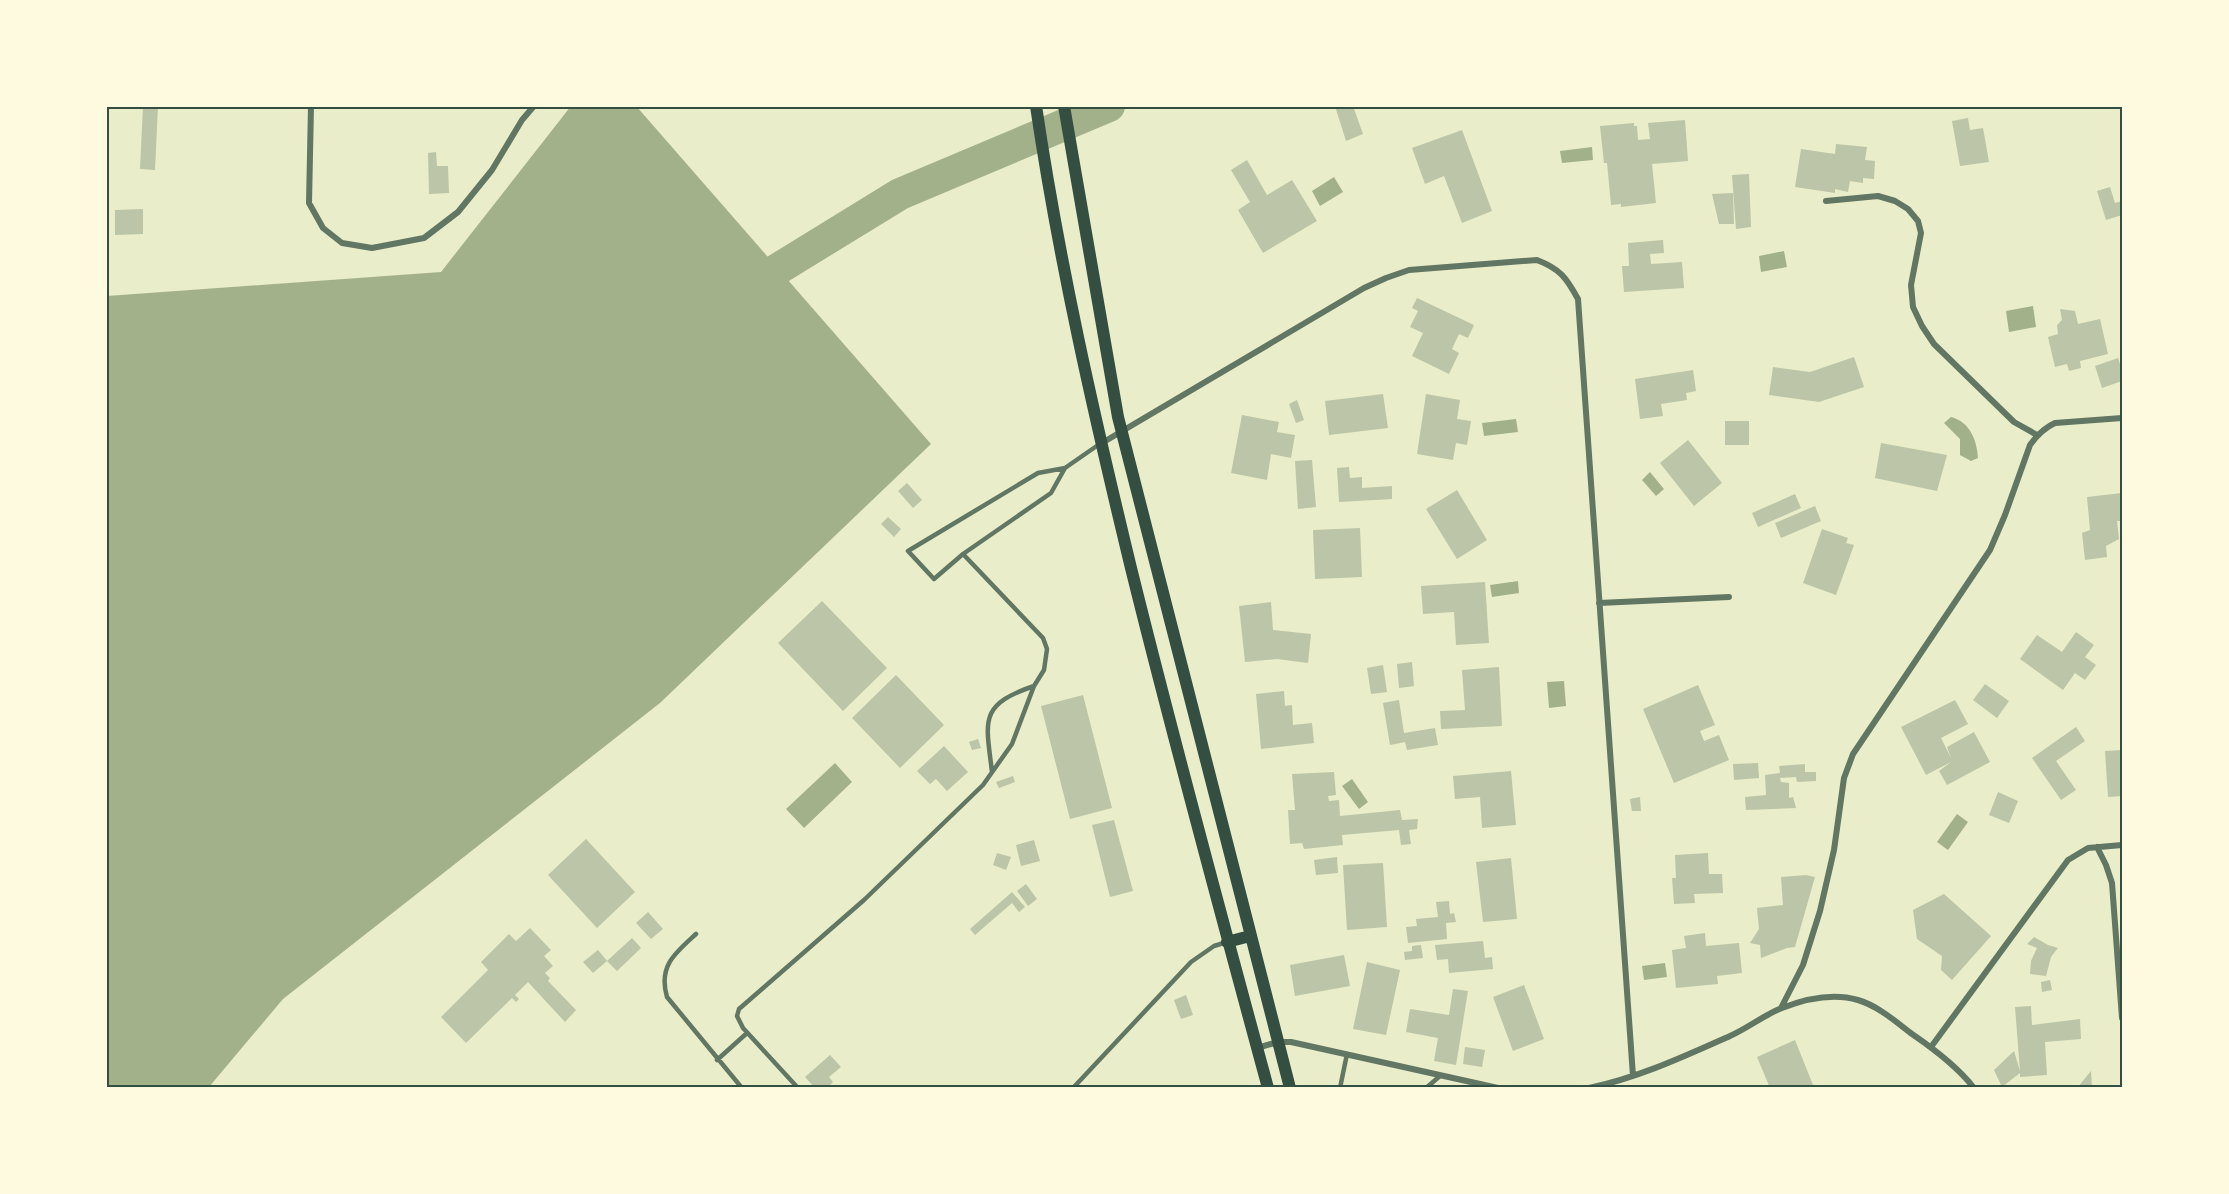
<svg xmlns="http://www.w3.org/2000/svg" width="2229" height="1194" viewBox="0 0 2229 1194" font-family="Spectral,serif">
<rect width="100%" height="100%" fill="#e9edc9"/>
<path fill="#a3b18a" d="M571,106L637,107L931,444L660,703L283,999L209,1087H107V296L441,272Z
M1592,147L1593,160L1562,163L1560,151Z
M1334,177L1343,192L1320,206L1312,191Z
M1784,251L1787,267L1761,272L1759,256Z
M2033,306L2036,327L2009,332L2006,311Z
M1951,417C1970,422 1977,440 1978,458L1971,461L1960,455V439L1944,423Z
M1516,419L1518,432L1484,436L1482,423Z
M1650,472L1664,489L1656,496L1642,480Z
M1518,581L1519,593L1492,597L1490,585Z
M1564,681L1566,706L1549,708L1547,682Z
M835,763L852,782L804,828L786,809Z
M1352,779L1368,802L1359,809L1342,786Z
M1957,814L1968,822L1948,850L1937,842Z
M1665,963L1667,977L1644,980L1642,966Z"/>
<g fill="none" stroke-linecap="round" stroke-linejoin="round">
<path stroke="#a3b18a" stroke-width="32" d="M742,291L900,194L1109,106"/>
</g>
<path fill="#bcc5a7" d="M143,106H158L155,170L140,169Z
M1335,106H1353L1363,134L1346,141Z
M1968,118L1970,130L1983,128L1989,162L1960,166L1952,121Z
M1685,120L1688,161L1652,164L1656,203L1621,207V204L1611,205L1607,163H1604L1600,126L1634,123V126H1637L1638,140L1650,139L1648,123Z
M1462,130L1492,211L1462,223L1444,176L1425,184L1412,148Z
M1836,144L1867,147L1865,160L1875,161L1874,179L1863,178V183L1850,181L1848,192L1835,189V193L1795,187L1801,149L1835,154Z
M436,152L437,166H448L449,193L429,194L428,153Z
M1247,160L1267,195L1292,180L1317,221L1263,253L1238,210L1250,202L1231,170Z
M1749,174L1751,227L1736,229L1732,175Z
M2110,187L2115,203L2122,201V215L2106,220L2097,191Z
M1733,193L1734,224H1719L1712,194Z
M143,209V234L115,235V210Z
M1663,240L1664,253L1650,254L1651,264L1682,262L1684,288L1624,292L1622,266H1629L1628,243Z
M1417,298L1474,325L1468,338L1459,334L1452,349L1459,353L1449,374L1412,356L1423,333L1410,327L1418,311L1412,308Z
M2060,309L2075,311L2078,324L2100,319L2108,354L2080,361L2081,368L2069,371L2067,364L2055,367L2048,337L2058,334L2057,325L2062,320Z
M1854,357L1864,387L1819,402L1769,395L1773,367L1810,372Z
M2118,358L2122,370V381L2102,388L2095,366Z
M1693,370L1696,391L1686,393L1687,400L1661,404L1663,416L1640,419L1635,379Z
M1383,394L1388,428L1329,435L1325,401Z
M1426,394L1460,400L1457,419L1471,421L1467,445L1456,443L1453,460L1417,454Z
M1297,400L1304,420L1296,423L1289,404Z
M1242,415L1279,422L1277,432L1295,435L1291,458L1271,454L1267,480L1231,473Z
M1725,421H1749V445H1725Z
M1688,440L1722,483L1694,506L1660,463Z
M1881,443L1947,455L1937,491L1875,478Z
M1312,460L1316,507L1298,509L1295,461Z
M1349,467L1350,478L1362,477V488L1392,486V499L1339,502L1337,468Z
M907,483L922,500L913,508L898,491Z
M1457,490L1487,540L1457,559L1426,509Z
M2122,493V521H2117L2119,539L2106,546L2107,557L2085,560L2082,533L2090,530L2087,497Z
M1795,494L1801,508L1758,527L1752,513Z
M1815,506L1821,521L1781,538L1775,523Z
M888,517L901,529L894,537L881,524Z
M1360,528L1362,577L1315,579L1313,530Z
M1822,529L1848,538L1846,543L1854,545L1836,595L1803,583Z
M1485,582L1489,643L1456,645L1454,612L1423,614L1421,586Z
M822,601L887,668L843,711L778,643Z
M1271,602L1273,630L1311,634L1308,663L1277,659L1245,662L1239,606Z
M2076,632L2094,645L2085,657L2096,665L2085,680L2075,673L2063,690L2020,659L2037,635L2062,652Z
M1412,662L1414,686L1399,688L1397,664Z
M1383,665L1387,692L1371,694L1367,668Z
M1499,667L1502,726L1441,729L1440,711L1465,710L1462,670Z
M896,675L944,725L900,768L852,718Z
M1985,684L2009,701L1997,718L1973,700Z
M1698,685L1715,725L1700,731L1704,741L1719,735L1729,760L1674,783L1643,709Z
M1284,691L1285,706L1292,705L1293,725L1312,723L1314,743L1261,749L1256,694Z
M1083,695L1112,808L1070,819L1041,706Z
M1399,700L1404,733L1435,728L1438,745L1407,750L1405,742L1390,745L1383,703Z
M1955,700L1968,724L1941,738L1951,758L1947,747L1974,732L1990,762L1947,785L1939,771L1951,762L1926,775L1901,727Z
M2076,727L2085,741L2056,761L2076,790L2061,800L2032,758Z
M978,739L981,748L972,750L969,742Z
M944,746L968,772L947,791L936,779L930,784L917,771Z
M2122,750V796L2108,797L2105,751Z
M1758,763L1759,778L1734,780L1733,764Z
M1805,764V772H1816V781L1797,782L1796,777L1780,778L1781,782L1789,783V798L1793,797L1796,808L1746,810L1745,797L1766,795L1765,775L1780,773L1779,766Z
M1511,771L1516,825L1482,828L1480,797L1455,799L1453,776Z
M1334,772L1336,795L1328,796L1329,801L1339,800L1340,816L1400,810L1402,820L1418,819L1417,829L1409,830L1411,844L1401,845L1399,830L1342,835L1343,845L1304,849L1302,843L1290,844L1288,810H1295L1292,774Z
M1013,776L1015,782L999,788L996,782Z
M1998,792L2018,801L2009,823L1989,815Z
M1640,797L1641,811H1632L1630,799Z
M1114,820L1133,891L1110,897L1092,825Z
M586,839L635,892L597,928L548,875Z
M1034,840L1040,861L1021,866L1016,845Z
M997,853L1011,857L1006,870L993,865Z
M1708,853L1709,874H1722L1723,893L1694,894L1695,903L1674,904L1672,878H1676L1675,855Z
M1337,857L1338,873L1316,875L1314,860Z
M1511,858L1517,919L1483,922L1476,862Z
M1383,863L1387,927L1347,930L1343,865Z
M1806,875L1815,877L1795,947L1787,948L1761,958L1760,945L1750,943L1759,929L1757,908L1783,905L1781,877Z
M1026,884L1037,899L1028,906L1017,891Z
M1012,892L1025,907L1019,912L1012,903L975,935L970,929Z
M1944,894L1991,936L1952,980L1941,970L1942,956L1917,939L1913,910Z
M1449,901L1450,914L1454,913L1456,922L1446,923L1447,939L1408,943L1406,927L1417,926L1416,919L1438,917L1436,902Z
M648,912L663,929L651,939L636,923Z
M530,928L551,950L544,956L553,966L545,973L550,978L548,981L576,1010L565,1022L528,982L515,995L519,999L516,1002L512,998L466,1043L441,1017L488,970L481,962L509,934L516,941Z
M1705,933L1706,946L1739,943L1742,973L1717,976L1718,984L1676,988L1672,950L1686,948L1684,936Z
M2034,937L2048,945L2058,948L2051,957L2046,976L2030,974L2031,961L2037,948L2027,944Z
M632,938L641,948L617,971L607,961Z
M1483,941L1485,958L1492,957L1493,969L1449,973L1448,959L1437,960L1435,945Z
M1421,945L1423,958L1405,960L1404,952L1412,951V946Z
M598,950L607,961L593,973L583,962Z
M1344,955L1350,986L1295,996L1290,965Z
M1367,962L1400,970L1386,1035L1353,1029Z
M2050,980L2052,990L2042,992L2041,982Z
M1524,985L1544,1039L1513,1051L1493,997Z
M1453,989L1468,991L1456,1065L1434,1061L1438,1038L1406,1032L1410,1009L1449,1015Z
M1186,995L1193,1015L1181,1019L1174,1000Z
M2031,1006L2032,1025L2080,1019L2081,1039L2045,1042L2047,1075L2020,1077V1073L2002,1087L1994,1070L2014,1051L2020,1071L2015,1007Z
M1795,1040L1813,1085L1808,1088H1770L1757,1057Z
M1465,1047L1485,1050L1482,1067L1463,1064Z
M830,1055L841,1067L829,1077L833,1082L827,1088H815L805,1077Z
M2091,1071L2092,1088H2077Z"/>
<g fill="none" stroke-linecap="round" stroke-linejoin="round">
<path stroke="#617663" stroke-width="4.5" d="M1065,468L1051,493L963,554L934,579L908,551L1038,473L1065,468L1101,443
M992,772C986,721 978,705 1034,686
M696,934C675,953 658,966 667,997L742,1088
M717,1060L747,1033
M798,1088L743,1028L737,1016L739,1009L864,900L983,785L1012,744L1034,686L1044,670L1047,649L1043,638L963,554
M1073,1088L1191,962L1214,946L1227,942
M1340,1088L1347,1054
M1426,1088L1440,1076"/>
<path stroke="#617663" stroke-width="6" d="M311,106L309,203L323,228L342,243L372,248L424,238L458,212L492,170L522,120L534,106
M1826,201L1878,196L1895,201L1908,209L1918,221L1921,233L1911,285L1913,307L1922,326L1934,344L2014,422L2037,435
M1102,443L1364,288L1386,278L1409,270L1537,260C1560,269 1566,277 1578,299L1633,1076
M1599,603L1729,597
M2097,847L2106,865L2112,883L2122,1018
M1781,1008L1803,965L1820,911L1834,850L1844,778L1853,754L1990,550L2005,515L2030,445C2037,435 2044,428 2055,423L2122,418
M1931,1047L2068,860L2088,848L2122,845
M1257,1048L1278,1042H1291L1498,1088
M1589,1088C1638,1078 1685,1056 1730,1036C1748,1028 1764,1015 1782,1008C1805,999 1834,993 1858,1000C1878,1006 1895,1021 1912,1034C1934,1049 1957,1066 1974,1088"/>
<path stroke="#344e41" stroke-width="12" d="M1036,106C1059,262 1094,415 1131,568C1174,742 1221,915 1268,1088
M1064,106L1118,417L1290,1088
M1227,942L1250,936"/>
</g>
<rect width="2229" height="1194" fill="none" stroke="#fefae0" stroke-width="216"/>
<rect x="108" y="108" width="2013" height="978" fill="none" stroke="#344e41" stroke-width="2"/>
</svg>
